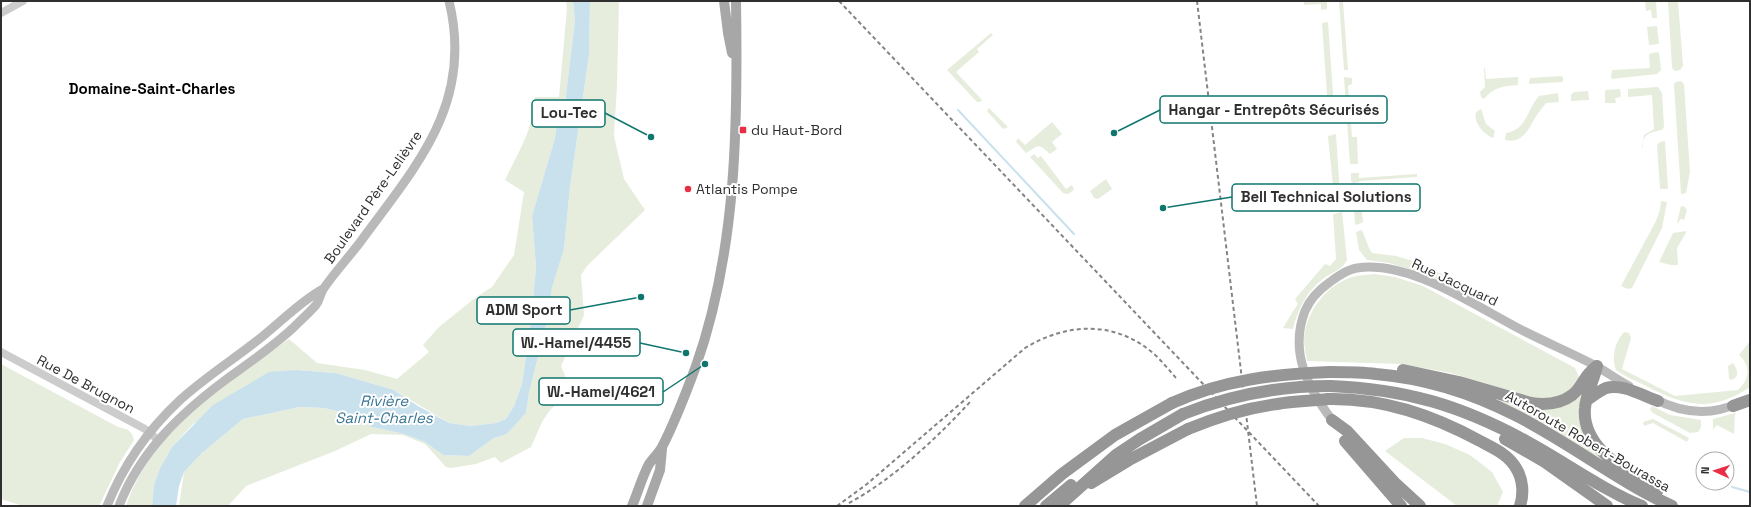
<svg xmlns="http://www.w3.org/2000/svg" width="1751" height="507" viewBox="0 0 1751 507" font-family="'Space Grotesk',sans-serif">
<rect width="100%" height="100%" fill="#fff"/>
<path fill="#e6eddd" d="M566,1H573L575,20L565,103L558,105L556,110L558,114L555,138L532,216L536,267L531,321L522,384L514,406L506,419L496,423L471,426L449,423L394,390L336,373L296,370L193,424L172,447L160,468L154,485L152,506H126C152,429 226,384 289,339L317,363L365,370L397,379L429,352L423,345L439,327L475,298L492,287L514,255L524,192L505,180C518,153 534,128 535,97H559L567,8Z
M590,1H619L617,86L614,136L624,179L645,210L587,266L581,275L584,315L561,366L571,391L550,410L542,422L531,447L501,463L495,457L476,464L451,468L446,467L425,444L403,435L371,434L335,451L246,486L228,506H179L184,472L202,453L243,419L300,407L324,408L358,416L372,427L404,434L425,442L443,455L469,456L494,438L507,434L526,413L529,393L546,325L552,288L564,249L570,187L589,55Z
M1304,1L1327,2V9L1321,10V4L1304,5Z
M1339,1H1343L1348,70H1344Z
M1645,1H1656L1657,18H1652L1651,10L1646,11Z
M1668,1H1678L1683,66L1680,70L1675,71L1672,68Z
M1328,22L1334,108L1328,109L1322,23Z
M1657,26L1659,44L1649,45L1647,27Z
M991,33L993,35L977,49L979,52L956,72L982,100L980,102H977L947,70Z
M1657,52L1659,53L1661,70L1657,74L1612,79L1611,77L1612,70L1650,68L1649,54Z
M1484,68H1485L1486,79L1518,77V85C1504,86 1493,87 1484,99L1481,97L1480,92L1485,87Z
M1561,76L1563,77V82L1530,84L1529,83L1530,78Z
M1344,77L1352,78V84L1348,86L1352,137H1357L1358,164H1350Z
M1681,81L1684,84L1690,172L1686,193L1681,194L1674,84L1676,82Z
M1658,87L1662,93L1664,127L1662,130C1651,132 1642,134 1643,147L1642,148L1644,135L1654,129L1652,95L1628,97V89Z
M1620,89L1621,97L1615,98L1616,103H1605V90Z
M1588,91L1589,100L1571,101V95L1574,92Z
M1558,93L1559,102L1546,103C1542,108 1538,113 1535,118C1528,131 1521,144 1505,140L1506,133C1527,130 1527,109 1539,96Z
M989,108L1008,127L1003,129L987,111Z
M1481,109L1486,124L1495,131L1493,138C1483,134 1473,122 1476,112Z
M1052,122L1062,134L1052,142L1057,149L1050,154C1037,142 1039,146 1026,153L1016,142L1018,138L1025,145Z
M1336,134L1340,195L1334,196L1328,136Z
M1665,141L1668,189H1660L1657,145L1660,142Z
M1034,154L1038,158L1041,156L1066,189L1072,185L1074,190L1068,194L1063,193L1030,157Z
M1351,173H1359V178L1417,174V177L1360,181L1359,182L1353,183L1351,181Z
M1106,179L1112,189L1098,199L1094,198L1090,191Z
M1353,192L1360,193L1363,222L1357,225L1355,224Z
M1661,201L1667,202L1662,228L1632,288L1628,289L1621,286L1656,221L1660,210Z
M1681,206L1685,207L1687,210L1684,220L1680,219L1679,222L1677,223Z
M1342,212L1347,260C1342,270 1332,272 1323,279C1307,291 1298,309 1293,329L1283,328C1288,320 1292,312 1298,304L1295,299L1325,264L1330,266L1336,259L1333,214Z
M1362,230L1369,248L1372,253L1396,256L1420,263L1479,293L1480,296L1475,299L1435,278L1416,271L1389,263L1367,260L1359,250L1356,232Z
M1687,231L1677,248L1678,265H1671L1659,262L1673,233Z
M1374,274L1395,277L1423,286L1575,368L1579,377L1576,384L1566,393L1554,399H1538L1451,373L1401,364L1307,361C1306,354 1304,346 1304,339C1306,311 1327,283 1356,276C1361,275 1368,275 1374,274Z
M1624,332L1629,333L1631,338L1622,369L1675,396L1738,390C1750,379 1751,366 1739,355L1750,341V387C1711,413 1685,406 1646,386C1636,381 1624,376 1616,370C1611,357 1615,342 1624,332Z
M1733,363C1738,370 1740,377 1731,380L1729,378L1728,366Z
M1,364L118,427C127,429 132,430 134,440L120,462L99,506H23L1,499Z
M1582,392V403L1603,458L1601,460L1482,394L1534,408Z
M1652,406L1670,415L1701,420V427L1698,432L1690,433L1653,413L1650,410Z
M1735,413L1734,434L1717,425L1713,430V419Z
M1653,419L1689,438L1687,442L1653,423L1644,426L1643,422Z
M1404,438H1422L1445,444L1470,455L1492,472L1503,492L1497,506H1457L1385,451Z"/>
<path fill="#c9e1ed" d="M573,1H590L589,55L570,187L564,249L552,288L546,325L529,393L526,413L507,434L494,438L469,456L443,455L425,442L404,434L372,427L358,416L324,408L300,407L243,419L202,453L184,472L179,486L176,506H152L154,485L160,468L172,447L213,405L269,372L296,370L336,373L394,390L418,406L449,423L471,426L496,423L506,419L514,406L522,384L531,321L536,267L532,216L555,138L558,114L556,110L558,105L565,103L575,20Z"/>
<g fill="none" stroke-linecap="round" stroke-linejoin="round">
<path stroke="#c9e1ed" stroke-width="2" d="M958,110L1074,234
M1732,487L1750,492"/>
<path stroke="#ccc" stroke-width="8" d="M1,13L23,1
M1,352L145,429L158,440"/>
<path stroke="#b9b9b9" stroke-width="9" d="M1653,398C1681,413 1709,417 1738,403
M1332,420C1308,388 1289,352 1305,311C1310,299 1320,289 1330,282C1338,276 1348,269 1357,268C1409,260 1472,304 1516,327C1542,341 1570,352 1596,366C1607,372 1617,380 1629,386
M107,506C123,466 147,431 179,401C205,377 236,358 263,336C283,320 301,301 323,289
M119,506C140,451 182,412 228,378C250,362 274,346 294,327C301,320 309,313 316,305C320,300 320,293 324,288C335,272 349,257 361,241C417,165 474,103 449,1"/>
<path stroke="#a7a7a7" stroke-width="10" d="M724,1L728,33L732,53
M632,506C638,492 642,477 649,464C653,458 659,453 662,447C675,422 686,393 696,366C737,250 738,123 736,1
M647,506L660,470L662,449"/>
<path stroke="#969696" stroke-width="12" d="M1597,366C1594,380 1586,394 1585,408C1581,449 1629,472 1657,492
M1403,370L1459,382L1531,403C1550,406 1571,402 1581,385C1587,376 1588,373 1597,366
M1330,372C1345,372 1361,372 1376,374C1423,378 1472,393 1515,415C1569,442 1617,481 1672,506
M1330,386C1405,389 1460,405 1526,441C1565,462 1601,489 1642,506
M1328,399C1383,398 1432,415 1480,441C1493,448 1508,454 1516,468C1523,479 1524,494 1520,506
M1587,400C1593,396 1599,391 1606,388C1622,383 1643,396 1658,401
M1733,406L1750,400
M1332,420L1347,431L1396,484L1420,506
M1505,439L1545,462L1607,506
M1345,441L1401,506
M1091,483L1129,460L1188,429
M1025,506L1062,474L1115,435L1172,403
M1046,506L1071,485
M1059,506L1116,455L1140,439L1183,414"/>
<path stroke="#848484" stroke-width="2" stroke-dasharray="4 3" stroke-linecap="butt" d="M839,1L1319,506
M1197,1L1257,506
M849,503C892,480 937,438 970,402
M837,506L867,484L1025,348C1066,323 1114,320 1153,353C1162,361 1169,370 1176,378"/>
<path stroke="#969696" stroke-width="12" d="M1172,403C1223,380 1275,374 1330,372
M1183,414C1230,395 1280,386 1330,386
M1188,429C1217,417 1246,408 1277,404C1294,401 1311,401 1328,399"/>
</g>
<g fill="#e92e46" stroke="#fff" stroke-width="1.5">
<rect x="739" y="126" width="8" height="8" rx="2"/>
<circle cx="688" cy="189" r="4"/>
</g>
<g text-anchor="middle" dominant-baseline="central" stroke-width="4" stroke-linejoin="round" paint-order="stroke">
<g font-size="14" fill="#2f2f2f" stroke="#fff" text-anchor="start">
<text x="751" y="130">du Haut-Bord</text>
<text x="696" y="189">Atlantis Pompe</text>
</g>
<g font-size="14" fill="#2f2f2f" stroke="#fff">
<text transform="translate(373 197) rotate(-55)">Boulevard Père-Lelièvre</text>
<text transform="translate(1455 282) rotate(25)">Rue Jacquard</text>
<text transform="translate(86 384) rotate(28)">Rue De Brugnon</text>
<text transform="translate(1588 441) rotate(30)">Autoroute Robert-Bourassa</text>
</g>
<g font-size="15" font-weight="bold" fill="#000" stroke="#fff">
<text x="152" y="88">Domaine-Saint-Charles</text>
</g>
<g font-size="15" font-style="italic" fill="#3b7693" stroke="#fff">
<text x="384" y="400">Rivière<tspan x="384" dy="17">Saint-Charles</tspan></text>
</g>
</g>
<path fill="none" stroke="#0f766e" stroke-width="1.5" d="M1114 133L1160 110M651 137L605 113M1163 208L1232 197M641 297L570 310M686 353L640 343M705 364L663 392"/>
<g fill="#0f766e" stroke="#fff" stroke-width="1.5">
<circle cx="1114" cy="133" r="4"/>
<circle cx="651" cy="137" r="4"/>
<circle cx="1163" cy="208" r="4"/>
<circle cx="641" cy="297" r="4"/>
<circle cx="686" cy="353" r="4"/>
<circle cx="705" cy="364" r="4"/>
</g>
<g fill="#fff" stroke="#0f766e" stroke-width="1.5">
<rect x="1160" y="96" width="227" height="27" rx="4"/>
<rect x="532" y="100" width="73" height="27" rx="4"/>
<rect x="1232" y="184" width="188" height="27" rx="4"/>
<rect x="477" y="297" width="93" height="27" rx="4"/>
<rect x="513" y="329" width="127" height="27" rx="4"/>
<rect x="539" y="378" width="124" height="27" rx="4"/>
</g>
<g font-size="15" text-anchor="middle" font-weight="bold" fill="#2f2f2f">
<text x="1274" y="115">Hangar - Entrepôts Sécurisés</text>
<text x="569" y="118">Lou-Tec</text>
<text x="1326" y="202">Bell Technical Solutions</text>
<text x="524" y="315">ADM Sport</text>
<text x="576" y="348">W.-Hamel/4455</text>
<text x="601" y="397">W.-Hamel/4621</text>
</g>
<rect width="1751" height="507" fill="none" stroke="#2f2f2f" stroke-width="4"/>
<g transform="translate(1715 471) rotate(273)"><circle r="19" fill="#ffffff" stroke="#acacac"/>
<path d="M0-3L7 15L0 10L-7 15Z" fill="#e92e46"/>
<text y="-6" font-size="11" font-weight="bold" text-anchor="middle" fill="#2f2f2f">N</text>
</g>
</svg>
